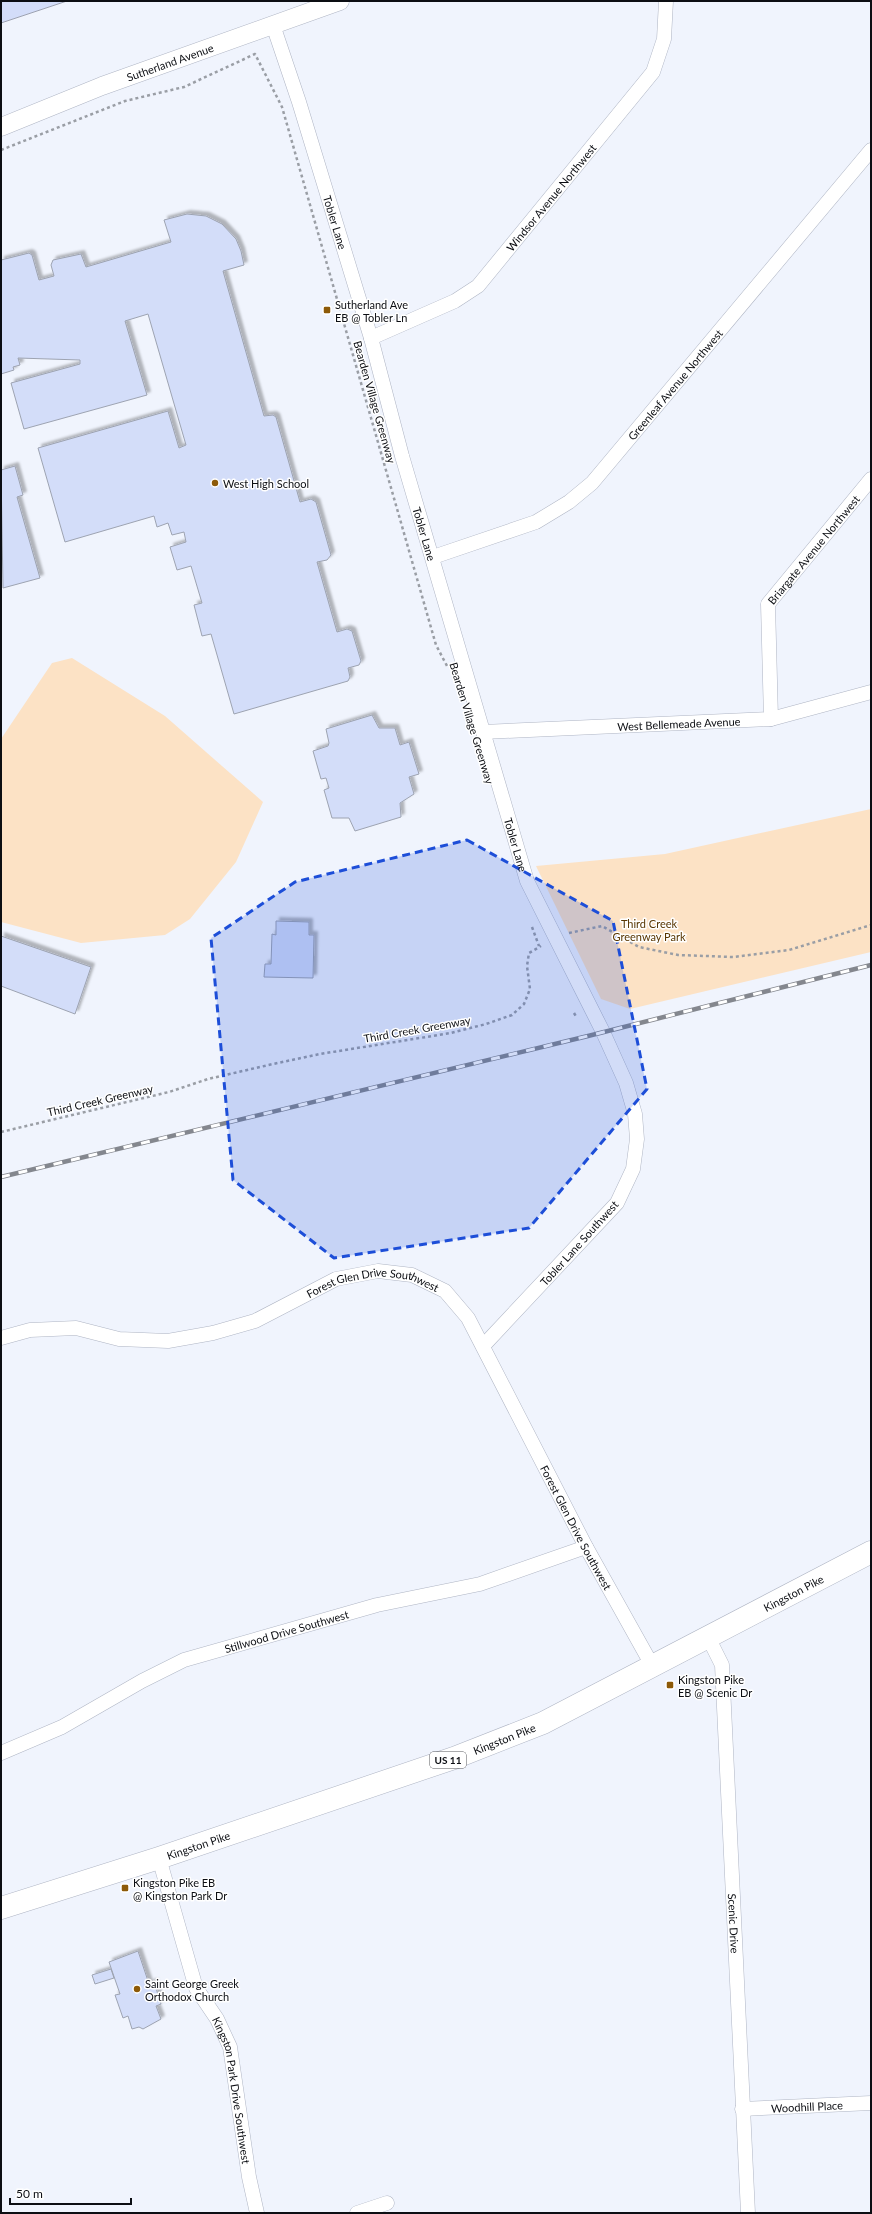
<svg xmlns="http://www.w3.org/2000/svg" width="872" height="2214" viewBox="0 0 872 2214" font-family="Lato,sans-serif">
<defs>
<filter id="shadow"><feDropShadow dx="3.5" dy="-3.5" stdDeviation="1" flood-color="#0004"/></filter>
</defs>
<rect width="100%" height="100%" fill="#f0f4fd"/>
<path fill="#fce2c5" d="M72,658L165,716L263,802L236,862L190,919L165,935L81,943L1,922V739L52,663Z
M871,809V952L630,1009L601,999L536,866L665,854Z"/>
<path fill="#d3ddf9" stroke="#9da3b1" filter="url(#shadow)" d="M1,1H67L1,23Z
M187,214L206,216L222,224L236,239L241,251L244,265L223,271L264,416L273,415L276,417L300,502L311,499L316,502L331,555L327,560L317,562L337,632L347,629L352,631L361,661L359,665L348,668L350,677L348,681L234,714L211,634L202,636L194,605L202,603L191,566L177,570L170,547L186,542L184,532L172,535L168,523L157,527L154,516L65,542L38,448L168,411L179,448L186,445L148,314L125,321L147,395L24,429L11,383L80,364V360L18,358L20,365L13,367L14,370L1,374V260L29,253L32,255L39,280L54,276L51,265L53,260L81,254L86,267L171,242L164,220Z
M15,466L23,495L17,497L40,578L3,588L1,470Z
M372,715L379,728H395L400,745L409,742L419,774L409,777L414,794L400,803L401,817L355,831L349,818H332L324,790L329,788L326,778L321,779L313,751L328,746L329,743L326,729Z
M276,921L309,922V935H314L313,978L264,977L265,964H271L272,934L276,935Z
M1,936L91,967L75,1014L1,986Z
M138,1951L149,1984L154,1982L161,2004L156,2006L161,2019L143,2029L139,2027L132,2029L128,2016L123,2018L115,1995L120,1994L109,1962Z
M111,1969L114,1978L95,1984L92,1975Z"/>
<g fill="none" stroke-linecap="round" stroke-linejoin="round">
<defs>
<g id="minor">
<path id="s1" d="M273,25L299,102L371,338L402,456L527,881L603,1032L626,1083L635,1114L637,1139L633,1169L617,1203L483,1346"/>
<path id="s2" d="M371,338L455,301L478,286L653,72L664,39L666,1"/>
<path id="s3" d="M433,557L536,522L569,502L592,483L871,150"/>
<path id="s4" d="M771,719L768,604L871,479"/>
<path id="s5" d="M483,732L771,719L871,692"/>
<path id="s6" d="M1,1338L30,1330L76,1328L119,1339L168,1341L213,1333L255,1321L336,1279L378,1271L412,1275L445,1291L468,1318L586,1547L653,1667"/>
<path id="s7" d="M708,1637L722,1665L748,2213"/>
<path id="s8" d="M1,1753L62,1727L142,1681L184,1660L377,1605L480,1584L586,1547"/>
<path id="s9" d="M159,1858L196,1988L217,2019L230,2047L249,2177L257,2213"/>
<path id="s10" d="M742,2109L871,2103"/>
<path d="M357,2213L387,2203"/>
</g>
<g id="tertiary">
<path id="s11" d="M1,127L102,86L340,1"/>
</g>
<g id="primary">
<path id="s12" d="M1,1908L159,1858L454,1758L543,1723L871,1552"/>
</g>
</defs>
<use href="#minor" stroke="#afb5c4" stroke-width="15"/>
<use href="#tertiary" stroke="#afb5c4" stroke-width="19"/>
<use href="#primary" stroke="#afb5c4" stroke-width="23"/>
<path stroke="#9a9ea5" stroke-width="2.5" stroke-dasharray="3 3" stroke-linecap="butt" d="M1,150L125,101L184,87L255,54L282,107L436,645L447,666
M532,927L539,946
M569,933L602,926L639,947L678,955L733,957L789,950L871,925
M574,1013L577,1018
M1,1132L169,1092L208,1079L273,1064L320,1054L451,1033L486,1024L512,1015L524,1004L530,989L527,966L529,953L541,946"/>
<use href="#minor" stroke="#fff" stroke-width="14"/>
<use href="#tertiary" stroke="#fff" stroke-width="18"/>
<use href="#primary" stroke="#fff" stroke-width="22"/>
<defs>
<path id="rail" d="M1,1177L588,1036L871,965"/>
</defs>
<use href="#rail" stroke="#84878e" stroke-width="4.5"/>
<use href="#rail" stroke="#fff" stroke-width="3" stroke-dasharray="9" stroke-linecap="butt"/>
</g>
<path fill="#1d4ed8" fill-opacity="0.2" stroke="#1d4ed8" stroke-width="3" stroke-dasharray="8 5" stroke-linejoin="round" d="M467,840L613,921L647,1089L529,1228L334,1258L233,1180L211,938L295,882Z"/>
<g fill="#8d5a08" stroke="#fff" stroke-width="1.5">
<rect x="323" y="306" width="8" height="8" rx="2"/>
<circle cx="215" cy="483" r="4"/>
<rect x="666" y="1681" width="8" height="8" rx="2"/>
<rect x="121" y="1884" width="8" height="8" rx="2"/>
<circle cx="137" cy="1989" r="4"/>
</g>
<g text-anchor="middle" dominant-baseline="central" stroke-width="3" stroke-linejoin="round" paint-order="stroke">
<rect fill="#fff" stroke="#55565a" stroke-width="1" x="430" y="1752" width="36" height="16" rx="3"/>
<g font-size="10" font-weight="bold" fill="#0c0e13">
<text x="448" y="1760">US 11</text>
</g>
<g font-size="11" fill="#0c0e13" stroke="#fff">
<text stroke="none"><textPath href="#s11" startOffset="181">Sutherland Avenue</textPath></text>
<text stroke="none"><textPath href="#s2" startOffset="234">Windsor Avenue Northwest</textPath></text>
<text stroke="none"><textPath href="#s1" startOffset="207">Tobler Lane</textPath></text>
<text stroke="none"><textPath href="#s3" startOffset="306">Greenleaf Avenue Northwest</textPath></text>
<text transform="translate(375 402) rotate(74)">Bearden Village Greenway</text>
<text stroke="none"><textPath href="#s1" startOffset="531">Tobler Lane</textPath></text>
<text stroke="none"><textPath href="#s4" startOffset="186">Briargate Avenue Northwest</textPath></text>
<text transform="translate(472 723) rotate(73)">Bearden Village Greenway</text>
<text stroke="none"><textPath href="#s5" startOffset="196">West Bellemeade Avenue</textPath></text>
<text stroke="none"><textPath href="#s1" startOffset="855">Tobler Lane</textPath></text>
<text transform="translate(417 1029) rotate(-10)">Third Creek Greenway</text>
<text transform="translate(100 1100) rotate(-13)">Third Creek Greenway</text>
<text transform="translate(579 1243) rotate(-48)">Tobler Lane Southwest</text>
<text stroke="none"><textPath href="#s6" startOffset="387">Forest Glen Drive Southwest</textPath></text>
<text stroke="none"><textPath href="#s6" startOffset="735">Forest Glen Drive Southwest</textPath></text>
<text stroke="none"><textPath href="#s12" startOffset="855">Kingston Pike</textPath></text>
<text stroke="none"><textPath href="#s8" startOffset="312">Stillwood Drive Southwest</textPath></text>
<text stroke="none"><textPath href="#s12" startOffset="531">Kingston Pike</textPath></text>
<text stroke="none"><textPath href="#s12" startOffset="207">Kingston Pike</textPath></text>
<text stroke="none"><textPath href="#s7" startOffset="290">Scenic Drive</textPath></text>
<text stroke="none"><textPath href="#s9" startOffset="246">Kingston Park Drive Southwest</textPath></text>
<text stroke="none"><textPath href="#s10" startOffset="65">Woodhill Place</textPath></text>
</g>
<g font-size="11" fill="#0c0e13" stroke="#fff" text-anchor="start">
<text x="335" y="304">Sutherland Ave<tspan x="335" dy="13">EB @ Tobler Ln</tspan></text>
<text x="223" y="483">West High School</text>
<text x="678" y="1679">Kingston Pike<tspan x="678" dy="13">EB @ Scenic Dr</tspan></text>
<text x="133" y="1882">Kingston Pike EB<tspan x="133" dy="13">@ Kingston Park Dr</tspan></text>
<text x="145" y="1983">Saint George Greek<tspan x="145" dy="13">Orthodox Church</tspan></text>
</g>
<g font-size="11" fill="#583602" stroke="#fff">
<text x="649" y="923">Third Creek<tspan x="649" dy="13">Greenway Park</tspan></text>
</g>
</g>
<rect width="872" height="2214" fill="none" stroke="#0c0e13" stroke-width="4"/>
<path d="M10 2198v6h121v-6" fill="none" stroke="#0c0e13" stroke-width="2"/>
<text x="16" y="2198" font-size="12" fill="#0c0e13" stroke="#ffffff" stroke-width="3" paint-order="stroke">50 m</text>
</svg>
